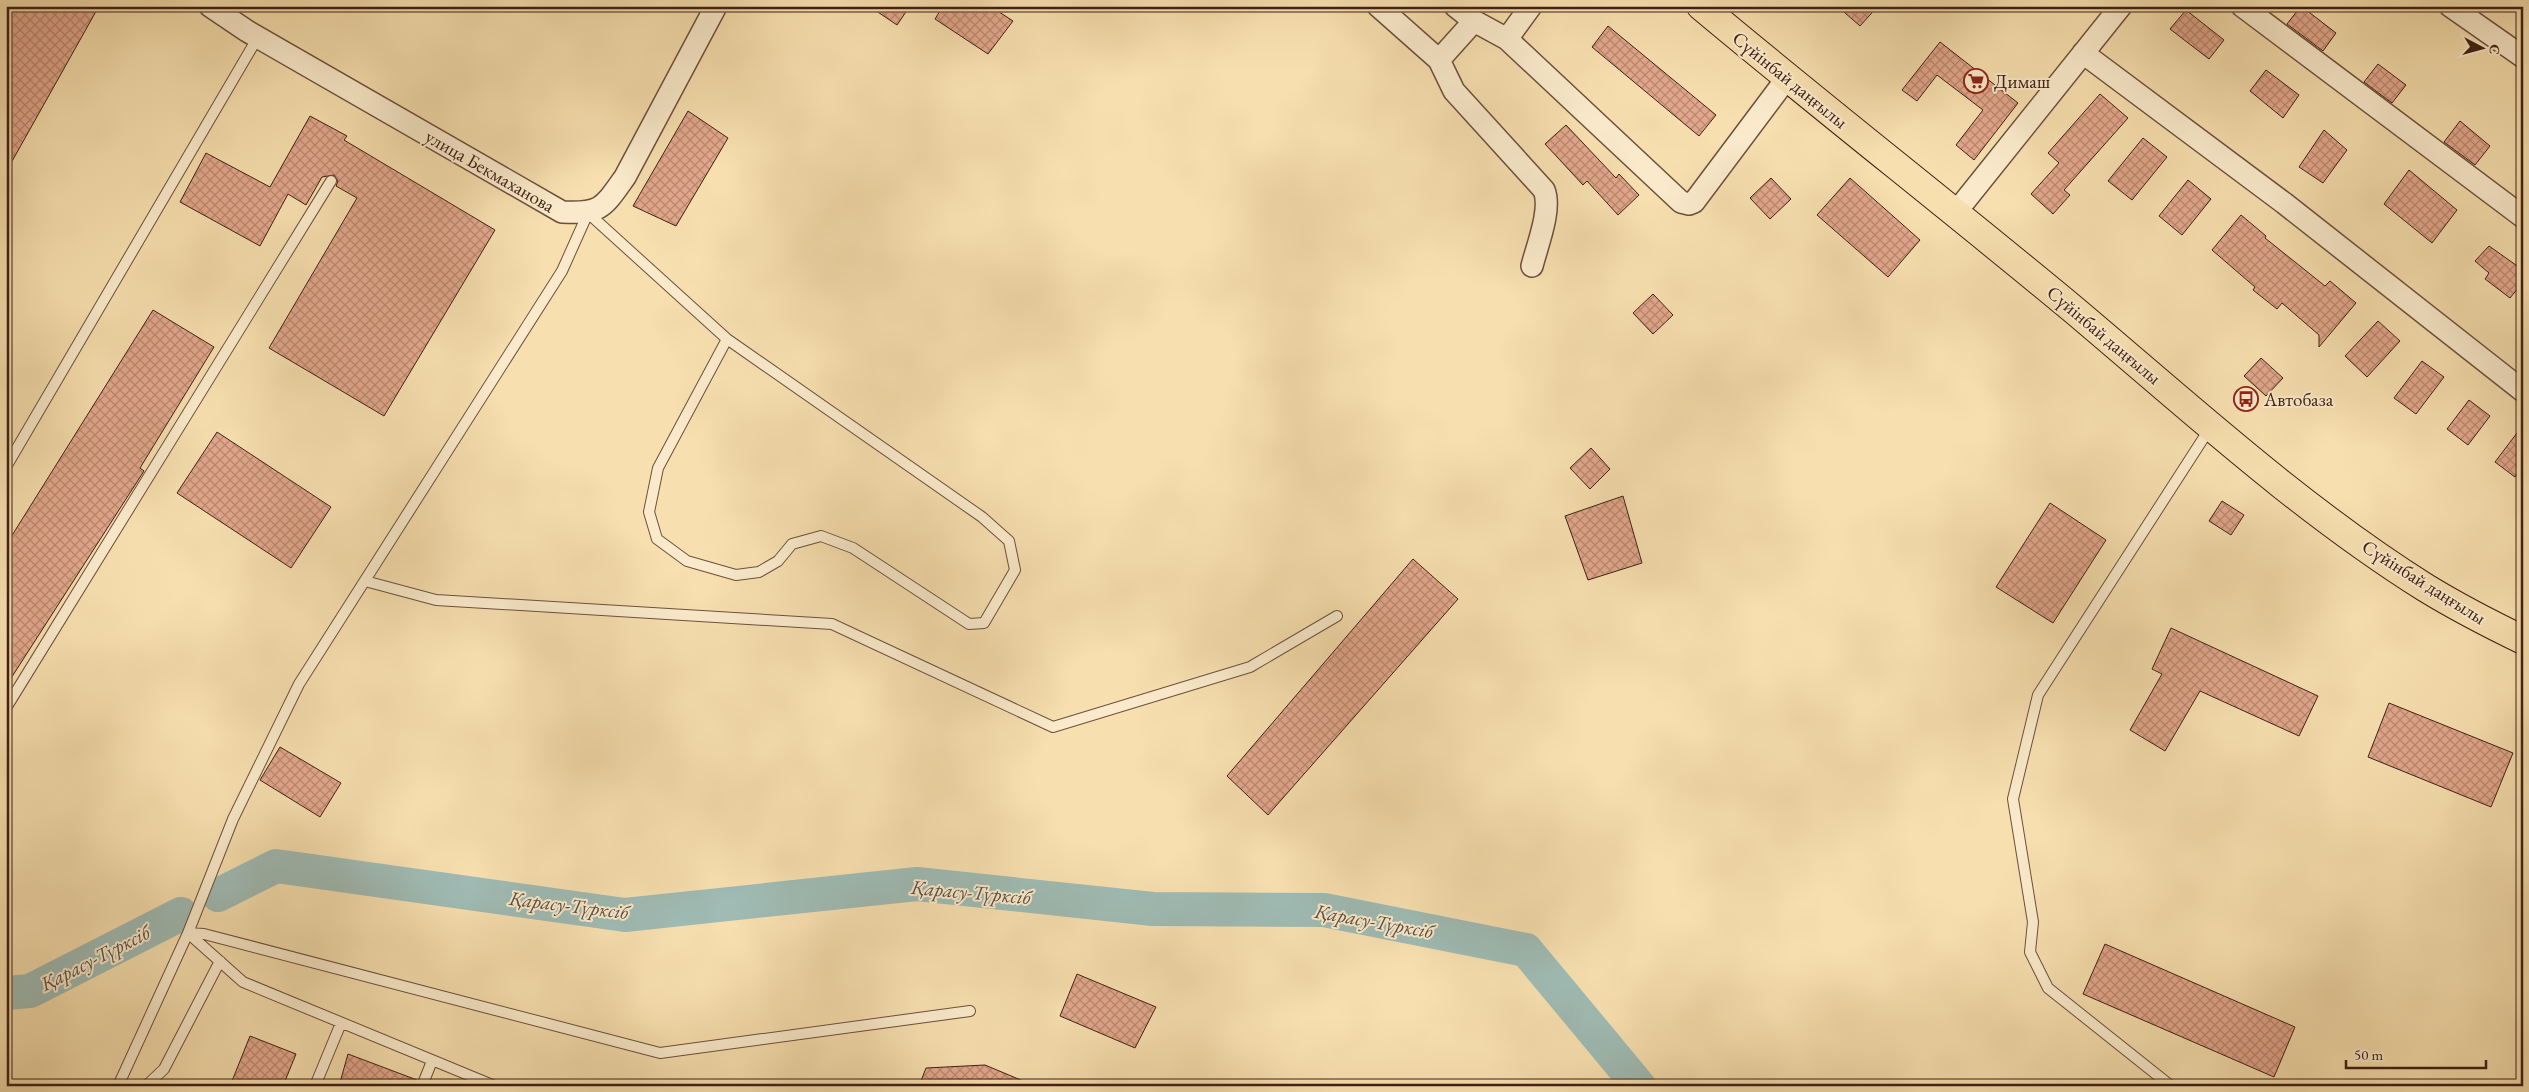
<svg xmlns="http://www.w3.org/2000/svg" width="2529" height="1092" viewBox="0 0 2529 1092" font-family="'EB Garamond',serif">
<defs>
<pattern id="building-cross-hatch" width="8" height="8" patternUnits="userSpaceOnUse" patternTransform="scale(1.25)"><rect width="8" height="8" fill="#e2a78c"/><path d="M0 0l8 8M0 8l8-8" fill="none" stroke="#b98871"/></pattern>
</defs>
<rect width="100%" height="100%" fill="#f7dfaf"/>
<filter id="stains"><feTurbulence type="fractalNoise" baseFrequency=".004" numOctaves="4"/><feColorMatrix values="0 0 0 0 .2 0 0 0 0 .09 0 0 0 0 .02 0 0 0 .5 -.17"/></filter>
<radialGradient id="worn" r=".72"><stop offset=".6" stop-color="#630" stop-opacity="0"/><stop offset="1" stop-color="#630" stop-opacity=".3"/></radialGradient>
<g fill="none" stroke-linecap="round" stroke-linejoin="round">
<path stroke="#9fbbb4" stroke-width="34" d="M218,895L276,866L625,915L917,884L1153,909L1324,910L1526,950L1639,1086
M6,993L30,991L181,914"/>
</g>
<path fill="url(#building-cross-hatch)" stroke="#3f2015" d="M6,6H99L6,172Z
M869,6H910L897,25Z
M943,6H990L1013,21L988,54L935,19Z
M1837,6H1878L1860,26Z
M2301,6L2336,33L2323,51L2287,24Z
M2186,10L2224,40L2209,59L2170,29Z
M1608,26L1716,115L1699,136L1592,47Z
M1940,42L2018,103L1974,160L1956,145L1983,110L1937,75L1917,101L1902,90Z
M2378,64L2406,85L2392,103L2364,82Z
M2266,70L2299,95L2283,118L2250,91Z
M2100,94L2128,118L2064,190L2070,195L2053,214L2031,194L2059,163L2048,153Z
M688,111L728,138L676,226L633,206Z
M310,116L347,136L344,140L495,230L384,416L269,348L357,198L336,186L338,181L334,175L322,177L306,205L288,194L260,246L180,202L206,153L270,187Z
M2460,121L2490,146L2475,165L2444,142Z
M1566,125L1616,178L1619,174L1639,195L1618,215L1587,181L1583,185L1545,144Z
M2324,130L2347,150L2323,183L2299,167Z
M2143,138L2167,157L2132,200L2108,181Z
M2409,170L2457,210L2432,243L2384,204Z
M1771,178L1791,199L1770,219L1750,198Z
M1850,178L1920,240L1888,277L1817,215Z
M2188,180L2211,199L2182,235L2159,216Z
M2241,215L2266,236L2265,238L2325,286L2330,281L2356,303L2319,347V335L2282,303L2277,309L2253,290L2255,287L2212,250Z
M2489,246L2523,270V282L2510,298L2485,279L2489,273L2475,261Z
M1653,294L1673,315L1653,334L1633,313Z
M153,310L214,347L140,468L144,471L6,686V545Z
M2378,321L2400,341L2367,377L2345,356Z
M2261,358L2283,378L2266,396L2244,376Z
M2422,361L2444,377L2416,414L2394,398Z
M2469,400L2490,416L2468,445L2447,429Z
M2523,425V466L2515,477L2495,462Z
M217,432L331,507L291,568L177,493Z
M1591,448L1610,469L1590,489L1570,468Z
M1623,496L1642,563L1588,580L1565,516Z
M2222,501L2244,515L2231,535L2209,521Z
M2050,503L2106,540L2053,623L1996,587Z
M1413,559L1458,599L1268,815L1227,776Z
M2171,628L2318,696L2299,736L2200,691L2165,751L2130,730L2162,674L2152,669Z
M2389,703L2513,753L2491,807L2368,757Z
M280,747L341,783L320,817L260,780Z
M2105,944L2295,1027L2274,1077L2083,994Z
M1077,974L1156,1007L1135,1048L1060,1016Z
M250,1036L296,1054L283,1086H230Z
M348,1054L417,1080L415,1086H339Z
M985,1065L1035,1086H919L926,1068Z"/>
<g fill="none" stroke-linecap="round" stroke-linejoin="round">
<defs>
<path id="service" d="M6,467L258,37
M365,581L436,600L832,624L1053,727L1250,667L1337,616
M6,708L331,181
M188,933L204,934L660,1053L970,1011
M188,933L243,982L495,1086
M6,1084L11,1086
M118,1086L188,933L233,819L299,684L562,271L588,213L727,339L982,517L1009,541L1015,570L984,623L969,624L853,548L821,536L792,544L778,561L759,572L736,575L687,561L657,539L649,512L658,468L727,339
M146,1086L164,1069L220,961
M315,1086L341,1023
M422,1086L432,1061
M2171,1086L2048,988L2030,952L2033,922L2013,799L2038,695L2210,428"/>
<path id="minor" d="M210,6L247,31L562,212C601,214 603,208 625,177L716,6
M1378,6L1439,60
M1455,6L1474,21L1507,39L1531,6
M2242,6L2523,217
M2450,6L2523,57
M1474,21L1439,60L1454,91L1544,190C1552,209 1537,246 1532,266
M1507,39L1681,202L1689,204L1694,202L1787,78
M2083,53L2284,203L2523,391
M1956,212L2121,6"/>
<path id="primary" d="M1701,6C1824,109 1950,207 2074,310C2188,406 2300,509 2426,588C2457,607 2490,624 2523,640"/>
</defs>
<use href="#service" stroke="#6d503c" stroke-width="12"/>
<use href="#minor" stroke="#6d503c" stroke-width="24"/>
<use href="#primary" stroke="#3f2015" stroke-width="30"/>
<use href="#service" stroke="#faeacb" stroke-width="10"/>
<use href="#minor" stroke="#faeacb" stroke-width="21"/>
<use href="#primary" stroke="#f7dfaf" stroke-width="28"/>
</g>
<defs>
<symbol id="supermarket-ring" viewBox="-11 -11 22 22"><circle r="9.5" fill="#faeacb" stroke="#8f2418" stroke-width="1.5"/><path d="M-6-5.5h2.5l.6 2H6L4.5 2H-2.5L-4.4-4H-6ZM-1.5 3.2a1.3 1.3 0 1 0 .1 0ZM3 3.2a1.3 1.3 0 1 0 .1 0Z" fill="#8f2418"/></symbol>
<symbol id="bus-ring" viewBox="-11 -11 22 22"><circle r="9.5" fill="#faeacb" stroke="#8f2418" stroke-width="1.5"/><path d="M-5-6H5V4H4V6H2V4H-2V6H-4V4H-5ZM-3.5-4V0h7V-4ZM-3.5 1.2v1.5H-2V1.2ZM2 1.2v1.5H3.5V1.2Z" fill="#8f2418"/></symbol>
</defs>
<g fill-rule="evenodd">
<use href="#supermarket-ring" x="1962" y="67" width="28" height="28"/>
<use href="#bus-ring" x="2232" y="385" width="28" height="28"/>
</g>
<g text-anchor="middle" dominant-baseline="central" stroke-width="4" stroke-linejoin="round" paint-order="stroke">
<g font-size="19" fill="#3f2015" stroke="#faeacb">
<text transform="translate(1790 80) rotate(39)">Сүйінбай даңғылы</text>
<text transform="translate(490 171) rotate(30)">улица Бекмаханова</text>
<text transform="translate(2104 335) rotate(40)">Сүйінбай даңғылы</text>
<text transform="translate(2424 582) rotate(32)">Сүйінбай даңғылы</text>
</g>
<g font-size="19" fill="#3f2015" stroke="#faeacb" text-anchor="start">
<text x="1994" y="81">Димаш</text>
<text x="2264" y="399">Автобаза</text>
</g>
<g font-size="20" font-style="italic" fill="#5c4e45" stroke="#faeacb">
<text transform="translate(971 892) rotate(5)">Қарасу-Түрксіб</text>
<text transform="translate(569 905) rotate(7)">Қарасу-Түрксіб</text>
<text transform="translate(1374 921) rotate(10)">Қарасу-Түрксіб</text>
<text transform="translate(95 958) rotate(-27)">Қарасу-Түрксіб</text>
</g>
</g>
<rect width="2529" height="1092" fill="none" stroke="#f7dfaf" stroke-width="25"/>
<rect x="8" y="8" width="2514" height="1077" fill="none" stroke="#3f2015" stroke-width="2.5"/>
<rect x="12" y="12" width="2504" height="1067" fill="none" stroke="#3f2015"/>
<g transform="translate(2482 48) rotate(96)" stroke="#faeacb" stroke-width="4" paint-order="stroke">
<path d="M0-4L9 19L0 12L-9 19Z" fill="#3f2015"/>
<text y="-8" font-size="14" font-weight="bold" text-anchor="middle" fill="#3f2015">С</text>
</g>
<path d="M2346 1060v8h140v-8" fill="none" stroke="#3f2015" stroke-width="2.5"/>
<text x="2354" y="1060" font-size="15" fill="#3f2015" stroke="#faeacb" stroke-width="4" paint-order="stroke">50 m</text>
<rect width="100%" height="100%" filter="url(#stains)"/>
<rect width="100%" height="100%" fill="url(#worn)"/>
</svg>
